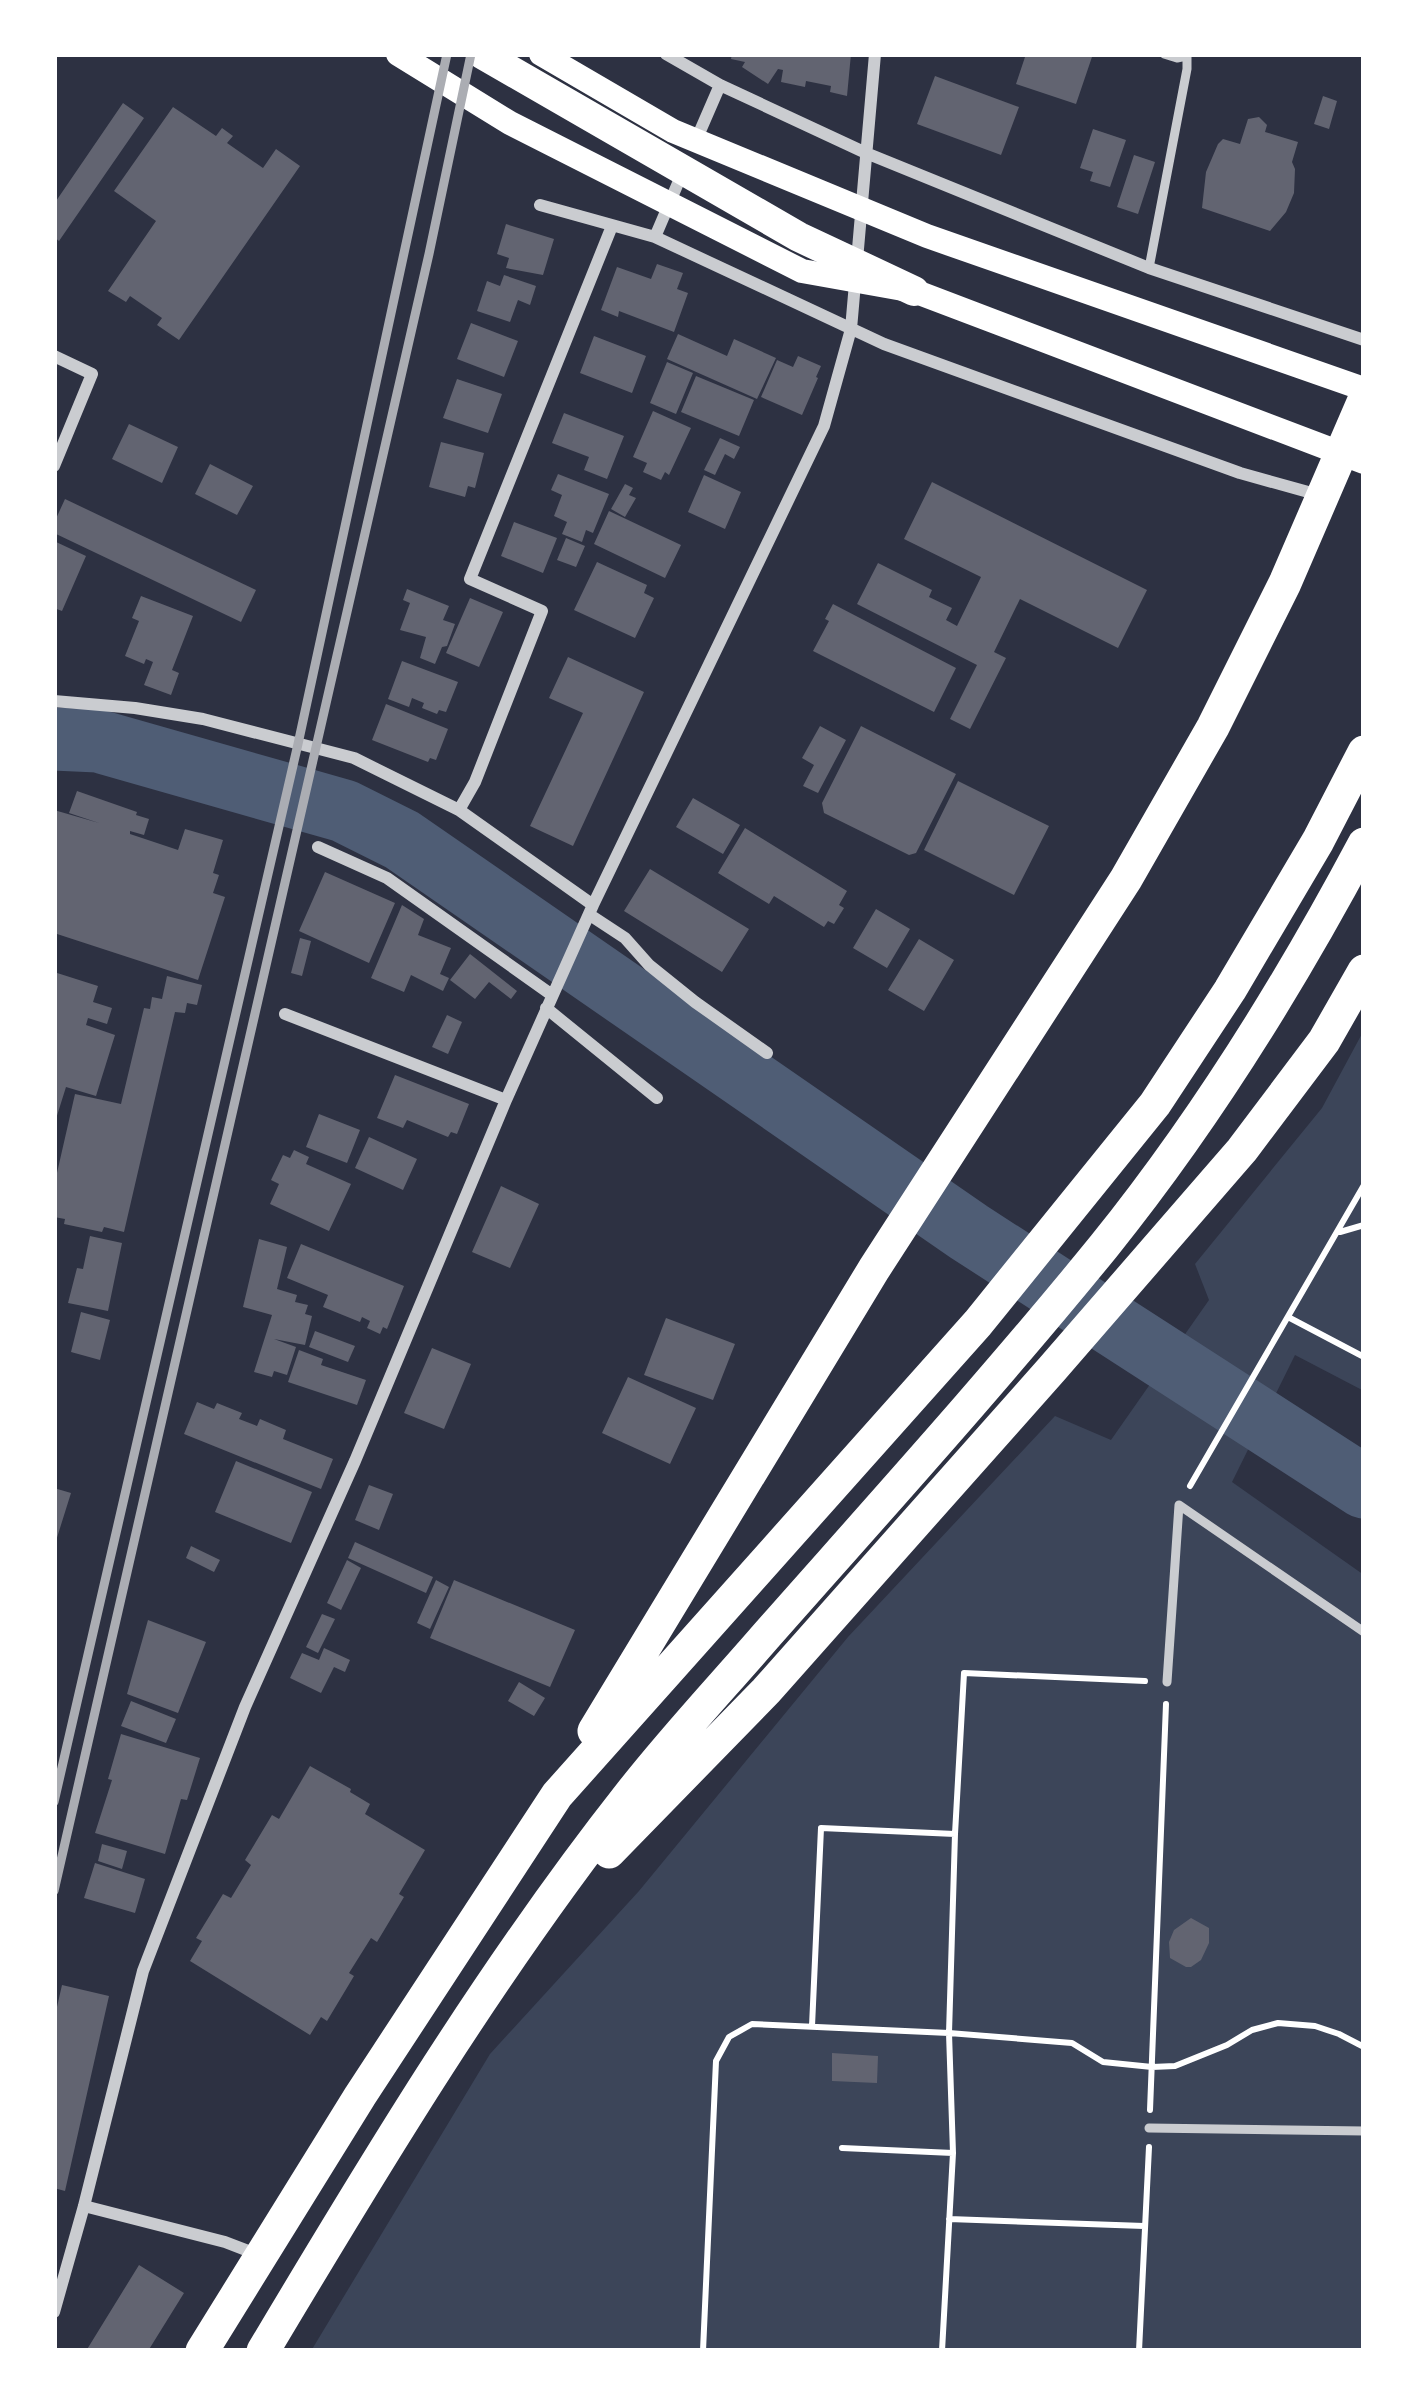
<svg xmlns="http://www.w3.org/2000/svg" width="1418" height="2405" viewBox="0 0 1418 2405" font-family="'Libre Baskerville',serif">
<rect width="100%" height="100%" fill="#2d3142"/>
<path fill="#3c4559" d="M1364,1030V1391L1295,1355L1232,1482L1364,1575V2351H311L490,2054L639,1891L848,1637L1055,1416L1111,1440L1209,1300L1195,1264L1322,1108Z"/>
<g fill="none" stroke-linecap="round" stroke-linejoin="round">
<path stroke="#4f5d75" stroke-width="63" d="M54,739L98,741L344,811L402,840L969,1232L1364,1487"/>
</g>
<path fill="#626471" d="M732,54H851L847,96L830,92L831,86L806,81L805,87L781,82L783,70L778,69L768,84L742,67L745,62L731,59Z
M1026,54H1093L1076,104L1016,84Z
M935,76L1019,107L1001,155L917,124Z
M1323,96L1337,101L1329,129L1314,124Z
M123,103L144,118L59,241L54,237V204Z
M173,107L216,136L222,128L233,136L227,143L263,168L276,149L300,166L179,340L157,325L162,318L130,296L126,302L108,291L156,221L114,191Z
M1259,117L1267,125L1265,132L1298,142L1292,162L1295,169L1294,193L1286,212L1270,231L1202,208L1206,172L1218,144L1223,139L1240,144L1248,119Z
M1093,129L1126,140L1110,187L1090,181L1093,172L1080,168Z
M1134,155L1155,162L1138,214L1117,207Z
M506,224L554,239L543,275L506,268L509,258L497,254Z
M657,264L683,273L677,289L688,293L674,332L619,311L618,317L601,310L617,267L651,279Z
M504,275L536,286L530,305L518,300L510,322L477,311L487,281L500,286Z
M471,323L518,341L504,377L457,359Z
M678,334L727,356L734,339L776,358L757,399L667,359Z
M594,336L646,356L632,393L580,373Z
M798,356L821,366L816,377L818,378L802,415L761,397L777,360L793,367Z
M667,362L693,373L676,414L650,403Z
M696,376L754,400L739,436L681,412Z
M457,379L502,394L488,433L443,418Z
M653,411L691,428L669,475L665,472L661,480L643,472L647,463L633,457Z
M564,413L624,436L607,479L584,470L589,457L552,443Z
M129,424L178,447L162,483L112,459Z
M720,438L740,447L734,459L725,454L715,475L704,470Z
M441,442L484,453L475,488L468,486L465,497L429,487Z
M210,464L253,486L237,515L195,494Z
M558,474L609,494L593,533L586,530L582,542L562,534L567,522L554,516L562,495L551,490Z
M704,475L741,492L725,529L688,512Z
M932,482L1147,590L1118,648L1020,599L994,652L1006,658L970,729L950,719L977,665L857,604L878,563L932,590L929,597L952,608L946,620L957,626L981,577L904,539Z
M625,484L633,488L629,495L636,498L625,517L611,509Z
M65,499L256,590L241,622L54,533V523Z
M609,511L681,545L665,578L594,544Z
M514,522L557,538L543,573L501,556Z
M566,538L585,546L576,567L557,560Z
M54,541L86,556L62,611L54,608Z
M597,562L647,585L644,593L654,598L635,638L574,610Z
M407,589L449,606L443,620L455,624L447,646L442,647L435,664L420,658L426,637L400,630L410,603L403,600Z
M141,596L193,616L172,670L179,673L171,695L144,685L153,662L146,659L144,664L125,656L139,621L132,618Z
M470,598L503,612L479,667L446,653Z
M833,604L956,668L934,712L813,651L829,621L825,619Z
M568,657L644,692L573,846L530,826L583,713L549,698Z
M402,661L458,682L446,712L439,710L437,714L422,708L424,703L412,698L409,707L388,699Z
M386,704L448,729L436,760L430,758L428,762L372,740Z
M820,726L846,740L818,793L803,786L814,765L802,758Z
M861,726L956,774L916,853L909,855L824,813L822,803Z
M958,781L1049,826L1014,895L924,850Z
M77,791L137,812L136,815L149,819L144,835L130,831V834L178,850L185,829L223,840L213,873L219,875L213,893L225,897L198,980L54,933V810L99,823L69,813Z
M693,798L740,825L723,854L676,827Z
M745,828L847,891L839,905L844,908L834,924L828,921L824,927L774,896L769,904L718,873Z
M650,869L749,929L722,972L624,911Z
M325,872L395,903L369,963L299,931Z
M402,905L424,919L418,935L451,948L440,974L449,978L443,991L411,975L404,992L371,978Z
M876,909L910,929L887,968L853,948Z
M300,938L311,941L302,976L291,973Z
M919,939L954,960L924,1011L888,990Z
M470,954L517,991L511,999L489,982L475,999L450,980Z
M54,972L98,986L93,1002L112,1008L107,1024L88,1018L86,1025L115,1035L96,1096L66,1087L55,1122Z
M167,976L202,985L197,1005L187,1003L185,1013L175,1012L124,1232L104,1227L102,1232L64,1224L65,1219L54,1217V1186L75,1094L121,1104L144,1008L150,1009L152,997L162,999Z
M447,1015L462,1022L448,1054L432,1047Z
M395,1075L469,1104L457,1134L451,1132L448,1137L407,1120L403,1128L377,1118Z
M319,1114L360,1130L347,1163L306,1147Z
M369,1137L417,1159L403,1190L355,1168Z
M294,1150L309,1157L306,1164L351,1184L329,1231L270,1204L279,1184L271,1180L283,1155L290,1158Z
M501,1186L539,1204L510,1268L472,1252Z
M90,1236L122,1243L108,1311L68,1303L77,1268L83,1269Z
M259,1239L287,1247L277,1289L297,1295L295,1302L308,1305L305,1314L312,1316L305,1345L274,1339L296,1347L287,1375L274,1371L272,1377L254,1372L272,1315L243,1307Z
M301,1244L404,1286L387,1329L383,1327L380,1334L367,1328L370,1321L362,1317L360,1322L323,1307L328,1295L287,1278Z
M81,1312L110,1320L100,1360L71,1352Z
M666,1318L735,1344L713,1400L644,1375Z
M315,1331L355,1346L348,1362L309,1347Z
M432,1348L471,1364L444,1429L404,1413Z
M299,1350L323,1359L321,1365L366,1380L357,1405L288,1382Z
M628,1377L696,1408L670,1464L602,1433Z
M197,1402L214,1409L217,1403L242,1413L239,1419L257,1426L260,1419L286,1430L283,1439L333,1459L321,1489L184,1434Z
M236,1461L312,1492L291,1543L215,1512Z
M369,1485L393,1494L379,1530L355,1520Z
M54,1488L71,1493L55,1544H54Z
M355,1542L433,1577L426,1593L348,1558Z
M191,1546L220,1560L214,1572L186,1558Z
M347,1560L361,1568L341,1610L327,1603Z
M436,1580L449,1587L430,1629L417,1623Z
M454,1580L575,1630L550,1687L430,1638Z
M322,1614L335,1619L318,1653L306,1647Z
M148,1620L206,1642L178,1713L127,1694Z
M324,1648L350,1660L345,1672L334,1667L321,1693L290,1678L302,1653L319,1660Z
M519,1682L545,1698L534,1716L508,1701Z
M131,1701L176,1719L166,1743L121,1726Z
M121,1734L200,1758L187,1800L181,1799L165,1854L95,1833L112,1780L108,1779Z
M310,1766L351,1789L350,1792L370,1804L365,1814L425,1850L399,1894L404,1897L377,1942L371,1938L349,1973L354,1976L327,2021L321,2017L310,2035L190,1961L202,1941L196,1938L223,1894L231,1898L251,1865L245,1860L272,1815L279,1819Z
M102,1844L127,1851L122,1869L98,1861Z
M95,1863L145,1879L135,1913L84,1898Z
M1191,1918L1209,1928V1943L1201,1960L1191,1967H1186L1170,1958L1169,1942L1174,1930Z
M62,1985L109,1996L65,2191L54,2188V2020Z
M832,2053L878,2056L877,2083L832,2081Z
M139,2265L184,2293L148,2351H86Z"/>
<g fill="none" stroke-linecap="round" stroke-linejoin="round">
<path stroke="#fff" stroke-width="6" d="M1340,1232L1364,1225
M1288,1317L1364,1357
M1190,1486L1364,1185
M812,2026L821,1828L955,1834
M1150,2110L1166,1704
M842,2148L953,2153
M949,2219L1144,2226
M703,2351L716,2061L729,2037L752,2024L949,2033L1072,2043L1103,2062L1152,2067L1175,2066L1227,2045L1252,2030L1278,2023L1315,2026L1339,2034L1364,2047
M942,2351L953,2153L949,2033L955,1834L964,1673L1145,1681
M1139,2351L1149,2147"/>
<path stroke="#caccd0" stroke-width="9" d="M1164,54L1177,58L1186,56
M1149,268L1187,69V54
M1167,1682L1179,1505L1364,1632
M1149,2128L1364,2131"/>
<path stroke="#caccd0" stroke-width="12" d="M666,54L720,85L866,153L1149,268L1364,340
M694,145L720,85
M540,205L655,237L884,344L1240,473L1319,495
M655,237L684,169
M54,356L92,374L54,466
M54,701L135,708L203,719L354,758L459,810L593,905
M459,810L475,782L542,611L470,579L612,226
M318,847L387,878L552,995
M590,915L625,938L649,965L695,1002L767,1053
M546,1008L657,1098
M285,1014L506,1100
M84,2206L225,2242L256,2254
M54,2312L84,2206L143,1971L245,1707L355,1461L506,1100L593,905L824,426L851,329L875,54"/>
<path stroke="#fff" stroke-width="24" d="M398,54L510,123L802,271L914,291L1364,462
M541,54L673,131L927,236L1364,389"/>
<path stroke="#fff" stroke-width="30" d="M482,54L799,237L914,291"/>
<path stroke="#fff" stroke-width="33" d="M594,1731L874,1269L1126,879L1213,727L1285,583L1364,400
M609,1852L766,1691L1052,1369L1242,1150L1324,1041L1364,971
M202,2351L360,2096L557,1795L978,1323L1155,1104L1230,990L1318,841L1364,752
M263,2351C377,2160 492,1969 630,1794C672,1740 720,1689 765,1637C879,1508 995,1380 1104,1246C1204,1122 1289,985 1364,844"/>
<path stroke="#abadb3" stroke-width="9" d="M54,1802L298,744L447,54
M54,1891L429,254L471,54"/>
</g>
<rect width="1418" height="2405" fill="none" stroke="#ffffff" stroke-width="114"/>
</svg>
